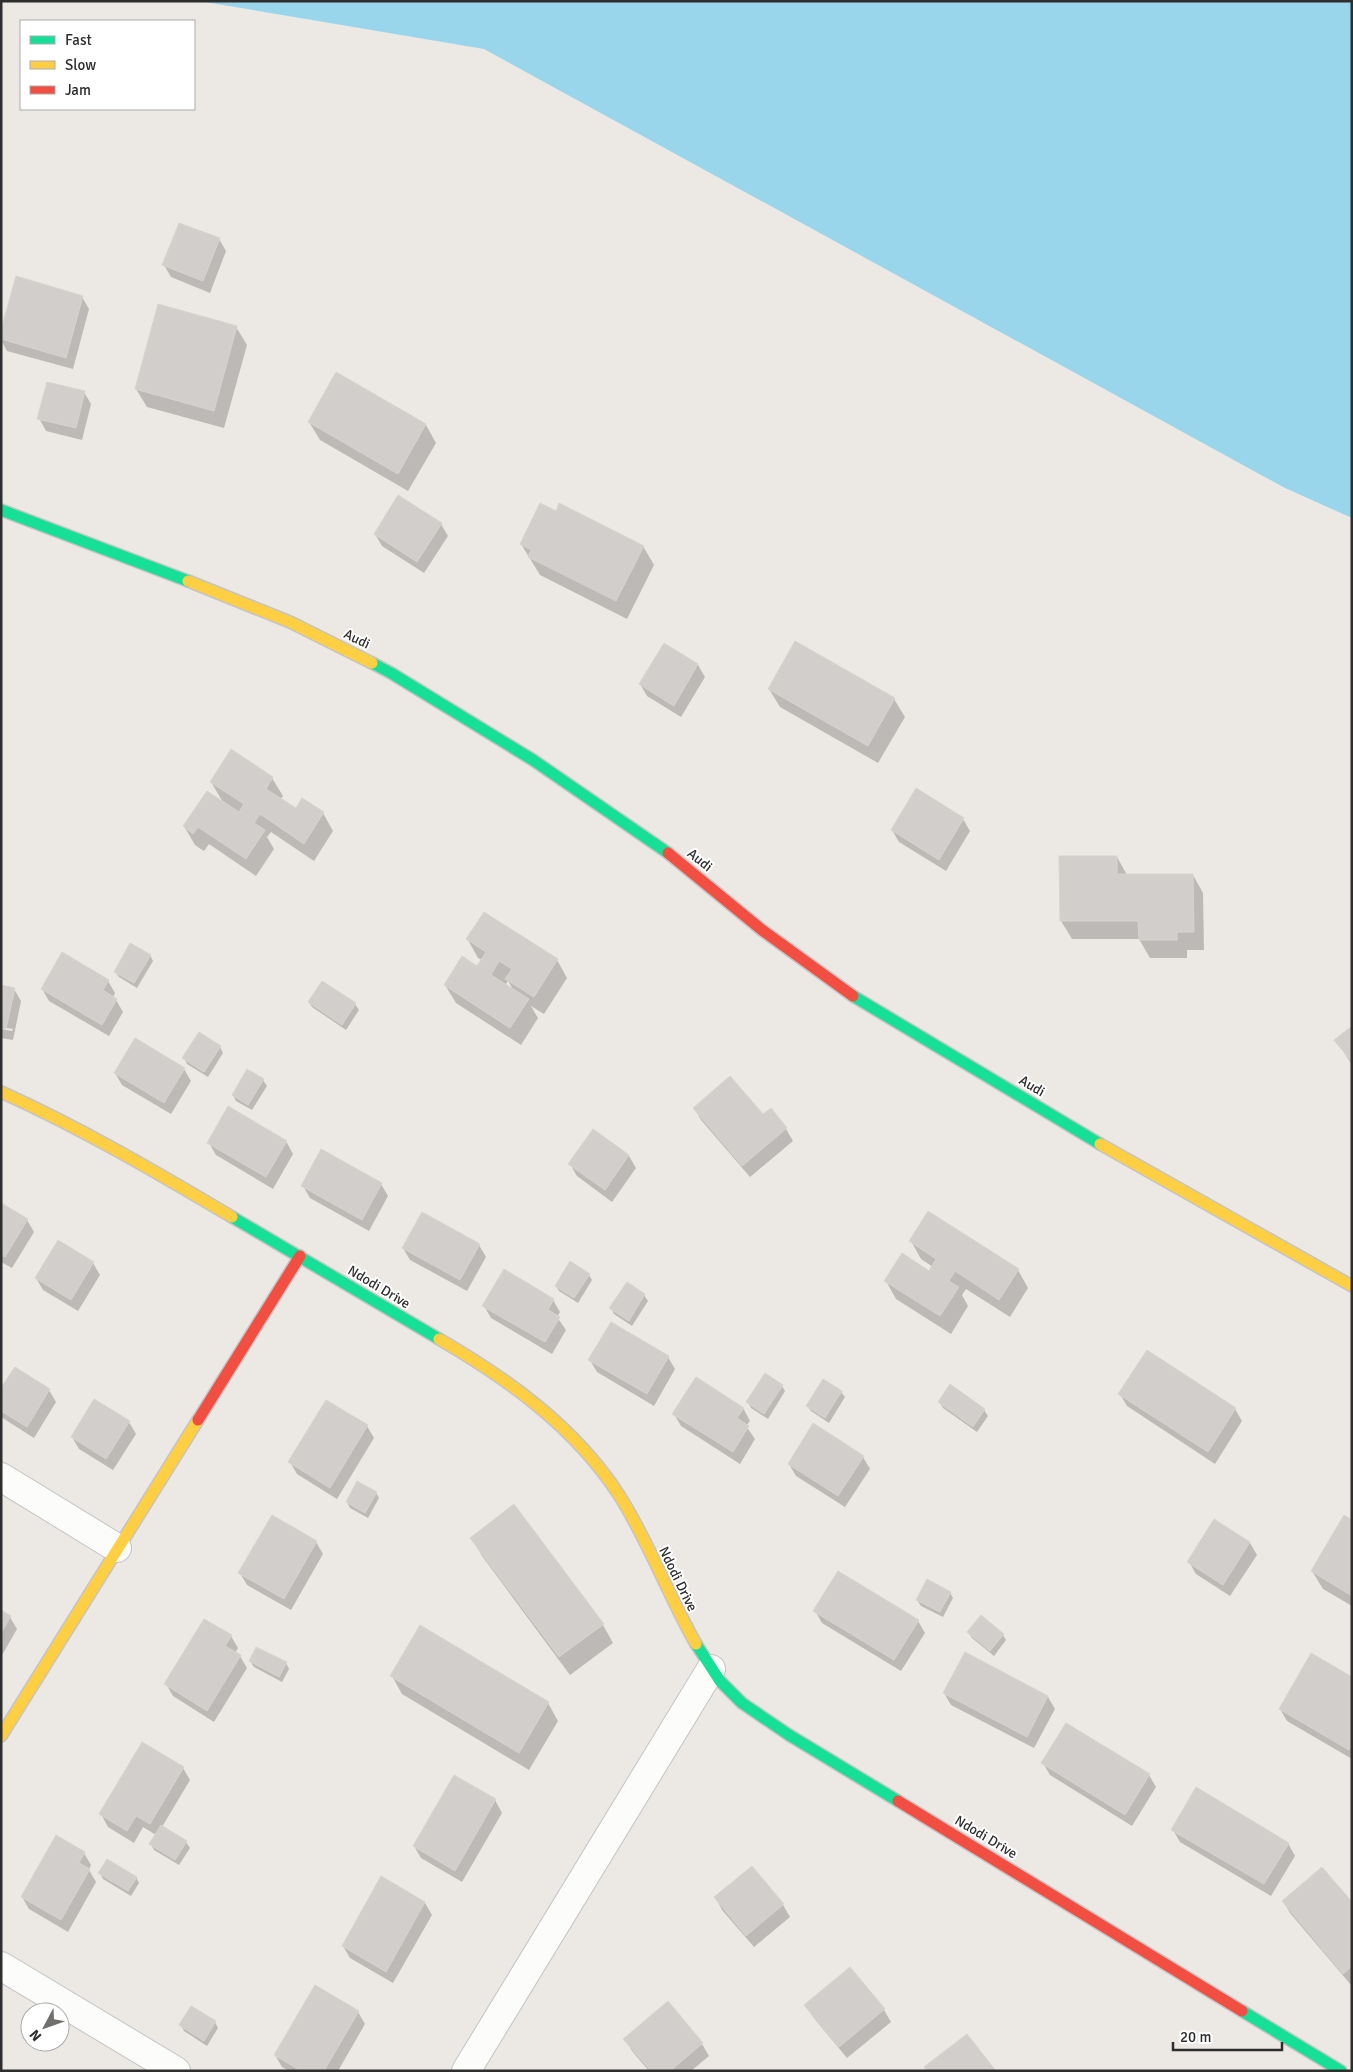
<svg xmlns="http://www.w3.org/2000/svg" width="1353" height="2072" viewBox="0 0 1353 2072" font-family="Signika,sans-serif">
<rect width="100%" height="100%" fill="#ece8e4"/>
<path fill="#99d6ec" d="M199,1H1352V518L1285,488L484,49Z"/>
<path fill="#0003" fill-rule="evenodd" d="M219,239L226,251L210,293L171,277L164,265Z
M82,297L89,309L73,369L7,351L1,340V335Z
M236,327L247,345L224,428L147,407L136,389Z
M337,373L426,425L436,443L408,491L320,440L309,422Z
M84,392L91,404L82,440L46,431L39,418Z
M441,524L448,536L424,573L382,546L375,534Z
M521,544L643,546L654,565L627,619L540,575Z
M664,644L698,665L705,677L681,717L647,696L640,684Z
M769,689L894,699L905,717L878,763L780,707Z
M272,778L283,796L280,800L296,810L323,813L333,831L314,861L271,832L267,837L274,849L256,876L209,844L204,851L195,845L184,826L224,804L211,782Z
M963,819L970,831L946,871L899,842L892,830Z
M1117,857L1127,875H1193L1203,893L1204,950H1187V958H1150L1139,939H1072L1061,921Z
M468,940L557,960L567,978L544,1014L531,1006L538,1018L521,1045L456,1003L445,985L478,968L482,960L478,958ZM508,981L514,991L505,986Z
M150,955L153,961L137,988L119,977L115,972Z
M108,981L115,993L113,997L116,1000L123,1012L109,1036L49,1001L42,989Z
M323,982L355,1004L359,1010L346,1030L312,1007L309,1002Z
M14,989L21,1001L13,1040L1,1038V1029L12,1031L13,1029L1,1027Z
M1352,1027V1065L1336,1040Z
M220,1047L223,1053L208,1077L187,1064L184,1058Z
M184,1069L191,1081L171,1114L122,1085L115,1073Z
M248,1071L263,1080L267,1086L252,1110L236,1101L233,1095Z
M694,1108L762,1116L770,1109L786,1129L793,1141L750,1177L701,1120Z
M594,1131L629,1156L636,1168L612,1202L577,1176L570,1164Z
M286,1141L293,1154L273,1189L216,1155L209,1143Z
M322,1150L381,1184L388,1196L369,1231L310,1198L303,1186Z
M1,1204L27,1220L34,1232L12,1268L1,1262Z
M911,1241L1018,1270L1028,1288L1010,1317L966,1289L962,1295L968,1306L951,1334L896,1299L886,1281L929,1273L933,1267L921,1259Z
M479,1245L486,1257L467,1291L410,1260L403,1248Z
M93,1263L100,1275L78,1311L43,1290L36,1278Z
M589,1275L592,1280L578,1303L559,1291L556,1286Z
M627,1284L644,1295L648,1301L632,1326L614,1314L611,1308Z
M553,1300L560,1312L557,1317L566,1330L552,1354L491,1318L484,1306Z
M668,1357L675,1369L654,1406L597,1372L590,1360Z
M782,1386L785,1391L768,1419L751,1408L748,1402Z
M951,1386L984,1410L988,1416L977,1432L943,1408L940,1403Z
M49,1390L56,1402L34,1438L1,1417V1391Z
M841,1392L845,1397L829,1423L811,1411L807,1406Z
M1120,1394L1235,1409L1242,1421L1215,1464L1127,1406Z
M743,1408L750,1421L746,1426L755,1439L740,1464L681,1426L674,1414Z
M129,1422L136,1434L113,1470L79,1449L72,1437Z
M367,1426L374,1438L337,1499L297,1474L290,1462Z
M863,1457L870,1469L845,1507L796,1476L789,1464Z
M376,1493L379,1498L368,1518L350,1508L347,1502Z
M514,1506L603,1625L613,1643L570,1675L482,1556L472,1538Z
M1215,1521L1250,1543L1257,1555L1230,1596L1196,1574L1189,1562Z
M1352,1521V1606L1323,1589L1312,1571Z
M316,1542L323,1554L291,1610L247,1585L240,1573Z
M950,1593L953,1598L943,1617L921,1606L917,1600Z
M1,1611L10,1617L17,1629L1,1657Z
M815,1611L918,1621L925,1633L901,1671L822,1623Z
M968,1632L1003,1635L1006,1640L994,1656L972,1638Z
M231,1636L238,1648L235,1653L240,1656L247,1668L214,1722L173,1696L166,1684Z
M250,1661L286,1663L289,1669L282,1682L254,1667Z
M392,1676L548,1703L558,1721L529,1770L402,1694Z
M1352,1678V1759L1287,1721L1280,1709Z
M944,1693L1048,1697L1055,1709L1034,1748L951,1705Z
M1043,1763L1149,1775L1156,1787L1132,1826L1050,1775Z
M183,1768L190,1780L162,1827L186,1842L190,1848L179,1865L154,1850L151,1844L156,1835L143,1827L134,1843L108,1827L101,1814Z
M455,1777L495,1800L502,1813L462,1882L421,1858L414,1846Z
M1173,1830L1288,1843L1295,1856L1271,1896L1180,1842Z
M84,1853L91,1865L89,1870L96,1882L68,1932L29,1909L22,1897Z
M752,1868L783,1905L790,1917L754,1947L722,1910L716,1898Z
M100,1873L136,1877L139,1883L131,1896L103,1879Z
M1283,1901L1352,1904L1351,1985L1290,1913Z
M425,1903L432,1915L393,1983L350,1958L343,1946Z
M850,1969L884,2010L891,2022L847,2058L813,2017L806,2005Z
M315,1987L358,2012L365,2024L338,2071H289L282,2067L275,2055Z
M215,2022L218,2028L207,2046L184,2031L181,2025Z
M625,2039L702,2044L709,2056L691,2071H649L632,2051Z"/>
<path fill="#d1cecb" stroke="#d7d4d0" d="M179,223L220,238L203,281L162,265Z
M16,276L83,296L66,358L1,339V330Z
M158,304L237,326L214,411L135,389Z
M336,372L426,424L398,474L308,422Z
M47,382L85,391L76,428L37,419Z
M398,495L442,523L417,562L374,534Z
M540,503L556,511L559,503L644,546L616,601L528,557L531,550L520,544Z
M795,641L895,698L868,746L768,689Z
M664,643L698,664L674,706L639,684Z
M231,749L273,777L266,789L296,808L302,798L324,812L304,844L260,814L254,823L265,830L246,859L198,827L193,834L183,826L207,791L239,812L244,804L210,782Z
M916,788L964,818L939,860L891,830Z
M1059,856H1117V874H1193L1194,932H1177V940H1139L1138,921H1060Z
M484,912L558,959L534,997L505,979L512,969L499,961L491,975L529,999L510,1028L444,985L462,956L477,966L486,952L466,939Z
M130,943L151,955L134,983L114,972Z
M62,952L109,980L103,990L117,999L102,1025L41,989Z
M322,981L356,1003L342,1025L308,1002Z
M1,985L15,988L6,1029L1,1028Z
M1352,1026V1062L1334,1040Z
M199,1032L221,1046L204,1072L182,1058Z
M135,1038L185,1068L164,1103L114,1073Z
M247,1069L264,1079L248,1105L232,1095Z
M730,1076L763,1114L771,1108L787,1128L742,1166L693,1108Z
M228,1106L287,1141L266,1177L207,1143Z
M593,1129L629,1155L605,1190L568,1164Z
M321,1149L382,1183L362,1220L301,1186Z
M1,1203L28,1219L5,1257L1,1255Z
M928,1211L1019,1269L999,1300L955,1271L949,1281L959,1287L940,1316L884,1281L902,1253L929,1271L936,1259L909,1241Z
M422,1212L480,1244L460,1280L402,1248Z
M58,1240L94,1262L71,1300L35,1278Z
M570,1261L590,1274L574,1298L555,1286Z
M504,1269L554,1299L548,1310L560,1317L545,1342L482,1306Z
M627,1282L645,1294L629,1321L609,1308Z
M611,1322L669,1356L647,1394L588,1360Z
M1147,1350L1236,1408L1208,1452L1118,1394Z
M15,1367L50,1389L27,1427L1,1411V1388Z
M765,1373L783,1385L764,1414L746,1402Z
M696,1377L744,1408L737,1418L749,1426L733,1452L672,1414Z
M823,1379L842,1391L825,1418L806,1406Z
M950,1384L985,1409L973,1427L938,1402Z
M94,1399L130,1421L106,1459L71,1437Z
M326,1400L368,1425L330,1488L288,1462Z
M813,1423L864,1456L838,1496L788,1464Z
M357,1481L377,1492L365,1513L346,1502Z
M514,1504L604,1624L559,1657L470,1538Z
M272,1515L317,1541L284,1599L238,1573Z
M1344,1515L1352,1520V1596L1311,1571Z
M1214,1519L1250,1542L1223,1585L1187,1562Z
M838,1571L919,1620L894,1660L813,1611Z
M927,1579L951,1592L940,1612L916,1600Z
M1,1610L11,1616L1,1633Z
M981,1615L1004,1634L990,1651L967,1632Z
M204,1619L232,1635L225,1646L241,1655L207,1711L164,1684Z
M420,1625L549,1702L519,1753L390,1676Z
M256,1647L287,1662L279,1677L249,1661Z
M965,1652L1048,1696L1027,1737L943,1693Z
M1311,1653L1352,1677V1744L1349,1750L1279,1709Z
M1066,1723L1150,1774L1125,1815L1041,1763Z
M142,1742L184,1767L150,1824L136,1816L127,1831L99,1814Z
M454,1775L496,1799L455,1871L413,1846Z
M1196,1787L1289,1843L1264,1884L1171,1830Z
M161,1825L187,1841L175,1860L149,1844Z
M56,1835L85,1852L79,1863L90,1869L61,1920L21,1897Z
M107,1859L137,1877L128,1891L98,1873Z
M752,1866L784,1904L746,1936L714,1897Z
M1322,1867L1352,1902V1966L1343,1974L1282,1901Z
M381,1876L425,1902L386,1972L342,1946Z
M850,1967L885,2009L839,2047L804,2005Z
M315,1985L359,2011L324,2071H301L274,2055Z
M668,2001L703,2043L670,2071H651L623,2039Z
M191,2006L216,2021L204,2041L179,2025Z
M967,2034L996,2071H927L924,2067Z"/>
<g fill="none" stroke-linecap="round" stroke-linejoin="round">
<defs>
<path id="street" d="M1,1477L117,1548
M1,1966L176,2071
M466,2071L711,1669"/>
<path id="fast" d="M1,510L188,581
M372,663L391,673L533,760L668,853
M853,996L1100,1144
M232,1217L439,1339
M696,1644L720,1681L742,1703L789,1735L898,1801
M1242,2011L1341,2071"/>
<path id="slow" d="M188,581L290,622L372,663
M1,1092C81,1128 156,1172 232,1217
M1100,1144L1352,1286
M439,1339C508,1379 575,1427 619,1495C649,1542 668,1595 696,1644
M1,1736L198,1420"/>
<path id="jam" d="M668,853L762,930L853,996
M198,1420L300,1256
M898,1801L1242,2011"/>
</defs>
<use href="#street" stroke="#c5c4c5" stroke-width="30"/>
<use href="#fast" stroke="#c5c4c5" stroke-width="14"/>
<use href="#slow" stroke="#c5c4c5" stroke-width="14"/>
<use href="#jam" stroke="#c5c4c5" stroke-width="14"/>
<use href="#street" stroke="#fcfcfb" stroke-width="28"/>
<use href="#fast" stroke="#16e098" stroke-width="11"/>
<use href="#slow" stroke="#ffcf43" stroke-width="11"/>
<use href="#jam" stroke="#f24e42" stroke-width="11"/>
</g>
<g text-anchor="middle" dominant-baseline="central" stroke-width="4" stroke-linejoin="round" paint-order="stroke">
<g font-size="14" fill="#2e2e2e" stroke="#fff">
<text transform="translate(357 639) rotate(26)">Audi</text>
<text transform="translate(700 860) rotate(39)">Audi</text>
<text transform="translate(1032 1086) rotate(31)">Audi</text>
<text transform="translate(379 1287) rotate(31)">Ndodi Drive</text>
<text transform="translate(678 1579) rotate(64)">Ndodi Drive</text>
<text transform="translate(986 1837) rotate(31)">Ndodi Drive</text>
</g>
</g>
<rect width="1353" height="2072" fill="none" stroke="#2e2e2e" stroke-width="5"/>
<rect x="20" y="20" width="175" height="90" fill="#ffffff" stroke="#ababab"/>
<rect x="30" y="36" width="25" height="8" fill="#16e098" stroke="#ababab"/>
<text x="65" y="45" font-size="15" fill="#2e2e2e">Fast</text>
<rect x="30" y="61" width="25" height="8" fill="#ffcf43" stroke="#ababab"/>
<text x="65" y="70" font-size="15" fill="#2e2e2e">Slow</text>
<rect x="30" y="86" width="25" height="8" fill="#f24e42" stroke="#ababab"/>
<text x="65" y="95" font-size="15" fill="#2e2e2e">Jam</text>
<g transform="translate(45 2027) rotate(229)"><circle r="24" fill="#ffffff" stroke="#ababab"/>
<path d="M0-4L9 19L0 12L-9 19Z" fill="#706f6e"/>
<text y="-8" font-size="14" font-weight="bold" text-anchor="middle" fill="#2e2e2e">N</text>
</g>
<path d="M1173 2042v8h109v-8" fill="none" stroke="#2e2e2e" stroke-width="2.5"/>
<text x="1180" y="2042" font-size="15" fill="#2e2e2e" stroke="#ffffff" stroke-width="4" paint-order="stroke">20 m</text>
</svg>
